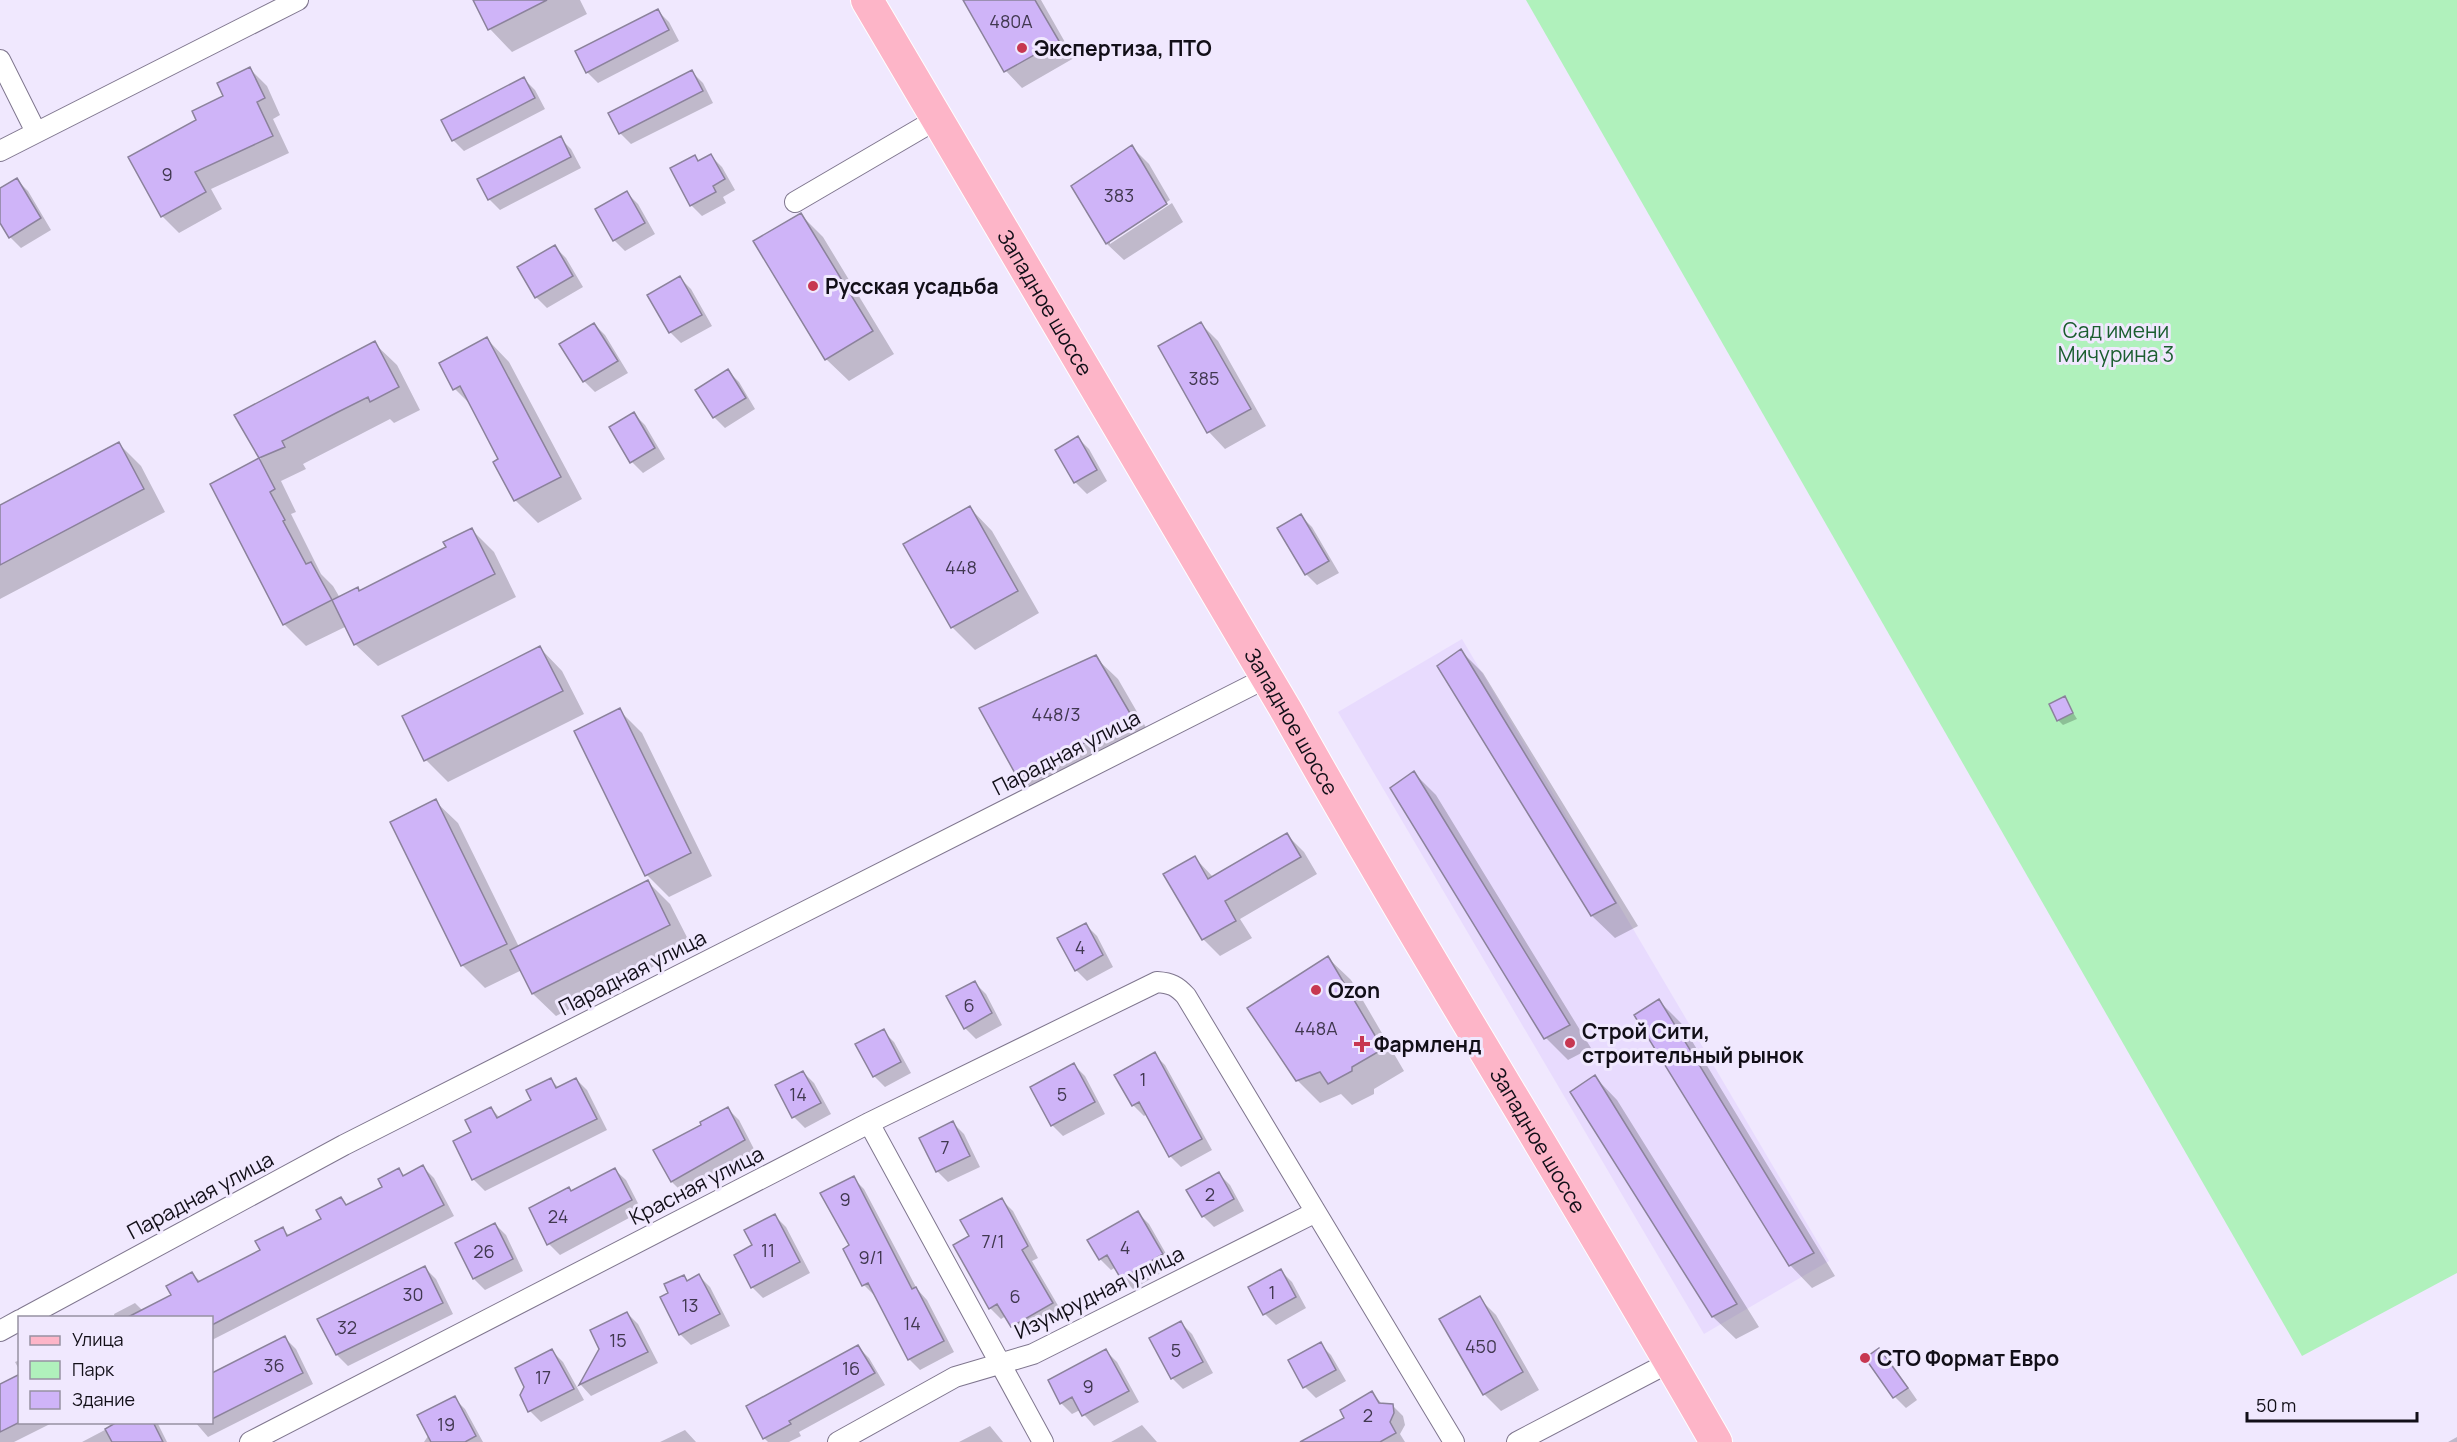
<svg xmlns="http://www.w3.org/2000/svg" width="2457" height="1442" viewBox="0 0 2457 1442" font-family="Manrope,sans-serif">
<rect width="100%" height="100%" fill="#f0e8fe"/>
<path fill="#e8dbfe" d="M1462,639L1829,1261L1704,1334L1338,712Z"/>
<path fill="#b0f1bc" d="M1526,0H2457V1273L2302,1356Z"/>
<path fill="#0003" d="M475,0H580L587,14L512,52L490,29Z
M964,0H1041L1074,58L1022,88L1006,71Z
M658,11L669,22L679,41L598,83L587,72Z
M250,69L267,86L280,115L273,119L289,153L211,189L222,209L179,233L162,216L198,121L225,97Z
M692,72L703,83L713,103L631,144L620,133Z
M524,79L535,90L545,109L464,151L453,140Z
M560,138L571,149L581,168L500,210L489,199Z
M1132,147L1149,164L1170,200L1110,240V244L1172,203L1183,222L1124,260L1107,244L1073,187Z
M694,156L700,162L711,156L722,167L735,190L723,197L726,203L702,216L691,205Z
M17,180L28,191L51,230L21,248L10,237L0,220V190Z
M627,193L638,204L655,234L625,251L614,240Z
M800,214L823,237L894,354L849,381L826,359Z
M555,247L566,258L583,287L547,308L536,297Z
M680,278L691,289L712,326L681,343L670,332Z
M594,324L605,335L628,373L595,392L584,381L561,345Z
M1201,324L1218,341L1266,426L1225,449L1209,432L1160,347Z
M487,339L509,362L582,499L538,523L515,500L500,460L473,407L455,389L441,364Z
M374,343L397,365L420,410L394,423L390,419L303,464L306,469L281,481L296,512L291,514L321,574L333,586L340,598L357,589L360,592L448,547L472,530L494,552L516,597L378,666L355,644L347,626L306,646L284,624L212,484L261,459L237,415Z
M728,371L739,382L755,409L725,428L714,417Z
M634,414L645,425L665,459L643,473L632,462Z
M1078,438L1089,449L1107,481L1087,494L1076,483L1057,450Z
M119,444L141,466L165,512L0,599V506Z
M970,508L992,531L1039,613L975,650L952,627L905,545Z
M1301,516L1312,527L1339,573L1317,585L1306,574Z
M540,648L562,671L584,714L448,782L426,760Z
M1461,651L1483,673L1638,926L1615,938L1592,916L1439,666Z
M1095,657L1118,679L1155,743L1039,796L1017,774Z
M2064,698L2077,719L2063,725L2058,720Z
M619,710L642,733L712,876L669,897L647,875Z
M1414,773L1436,795L1591,1048L1568,1060L1546,1038Z
M435,801L458,823L519,947L648,882L670,904L692,947L556,1016L533,994L522,970L485,988L463,966L392,822Z
M1287,835L1304,852L1317,874L1240,919L1252,938L1220,956L1203,939L1195,858L1213,877Z
M1086,925L1097,936L1113,967L1087,981L1076,970Z
M1328,958L1351,980L1404,1071L1374,1089V1094L1352,1105L1341,1094L1320,1103L1297,1080Z
M975,983L986,994L1002,1025L976,1039L965,1028Z
M1659,1001L1681,1023L1835,1276L1812,1288L1790,1265Z
M883,1031L894,1042L911,1073L885,1087L874,1076Z
M1154,1054L1165,1065L1212,1150L1181,1167L1170,1156L1147,1114L1144,1116L1133,1105Z
M1074,1065L1085,1076L1105,1114L1063,1136L1052,1125Z
M803,1072L814,1083L831,1114L805,1128L794,1117L777,1086Z
M1595,1077L1617,1100L1759,1327L1736,1339L1713,1317L1573,1092Z
M576,1079L587,1090L607,1130L485,1191L474,1180L455,1142L473,1133L491,1108L500,1118L533,1101L551,1080L559,1088Z
M728,1109L739,1120L755,1151L683,1193L672,1182L703,1126Z
M953,1123L964,1134L980,1167L948,1182L937,1171Z
M423,1167L434,1178L454,1216L212,1340V1318H115L114,1314L135,1303L143,1311L173,1296L192,1274L201,1282L262,1251L282,1229L290,1236L323,1219L341,1199L348,1206L384,1188L399,1170L405,1176Z
M614,1169L626,1180L642,1211L560,1255L549,1244L572,1192Z
M1219,1174L1230,1185L1244,1211L1214,1227L1203,1216Z
M853,1178L864,1189L917,1289L927,1300L954,1352L920,1370L909,1359L875,1296L864,1285Z
M1002,1200L1013,1211L1038,1258L1032,1261L1063,1314L1023,1337L1006,1316L1001,1319L990,1308L971,1237Z
M1138,1213L1149,1224L1173,1266L1133,1289L1122,1278L1116,1267L1111,1270L1100,1259Z
M775,1216L786,1227L810,1273L763,1298L752,1287L754,1245Z
M495,1224L506,1235L523,1271L485,1290L474,1279L457,1243Z
M425,1268L436,1279L453,1314L348,1366L337,1355Z
M1281,1271L1292,1282L1306,1308L1276,1325L1265,1314Z
M684,1276L689,1282L699,1276L710,1287L730,1326L691,1345L680,1334L670,1294Z
M1479,1298L1496,1315L1539,1390L1501,1411L1484,1394Z
M627,1313L638,1324L658,1363L591,1396L581,1385L601,1349Z
M1181,1323L1192,1334L1213,1373L1183,1389L1172,1378Z
M285,1338L296,1349L313,1384L208,1437L195,1422H212V1375Z
M1320,1344L1331,1355L1346,1381L1316,1398L1305,1387Z
M858,1347L869,1358L885,1385L799,1432L801,1436L789,1442H768L764,1438Z
M1879,1350L1890,1361L1917,1400L1906,1408L1895,1397Z
M552,1351L563,1362L584,1400L541,1422L530,1411L526,1387Z
M1106,1351L1117,1362L1139,1402L1094,1426L1080,1410L1072,1414L1061,1403Z
M20,1360V1371L15,1362Z
M20,1376V1422H54L14,1442H0V1385Z
M1372,1393L1383,1405H1392L1403,1416L1405,1425L1400,1434L1405,1442H1303L1347,1418Z
M454,1398L465,1409L483,1442H424Z
M120,1422H157L167,1442H82Z
M1142,1425L1157,1442H1111Z
M990,1426L1003,1442H959Z
M685,1430L696,1442H660Z
M2457,1437V1442H2448Z"/>
<path fill="#cfb4f8" stroke="#8b829b" stroke-width="1.5" d="M473,0H547L488,30Z
M963,0H1035L1059,41L1004,72Z
M658,9L669,30L586,73L575,51Z
M250,67L265,98L257,102L273,136L195,172L206,192L161,217L128,157L196,120L192,111L223,96L217,83Z
M692,70L703,91L619,134L608,113Z
M524,77L535,98L452,141L441,120Z
M561,136L571,157L488,200L477,179Z
M1132,145L1167,204L1106,244L1071,186Z
M711,154L725,179L713,186L716,192L690,206L670,168L695,155L698,161Z
M17,178L41,218L9,238L0,223V188Z
M627,191L645,223L613,241L595,209Z
M801,213L873,331L825,360L753,241Z
M555,245L573,276L535,298L517,267Z
M680,276L702,315L669,333L647,295Z
M1201,322L1251,409L1207,433L1158,346Z
M594,323L618,361L583,382L559,344Z
M487,337L561,477L514,501L493,462L498,459L460,386L453,390L439,363Z
M375,341L399,387L370,402L368,397L338,412L282,441L285,447L259,458L234,415Z
M728,369L746,398L713,418L695,390Z
M634,412L655,448L630,463L609,427Z
M1078,436L1097,470L1074,483L1055,450Z
M119,442L144,489L0,565V505Z
M259,458L275,489L270,492L285,520L283,521L306,564L311,562L332,600L283,625L210,484Z
M970,506L1018,591L951,628L903,544Z
M1301,514L1329,561L1305,575L1277,528Z
M472,528L495,574L354,645L332,600L358,587L359,591L414,563L446,547L443,542Z
M540,646L563,691L424,761L402,716Z
M1461,649L1616,903L1591,916L1437,666Z
M1096,655L1134,720L1016,775L979,708Z
M2065,696L2073,713L2057,721L2049,704Z
M620,708L691,853L645,876L574,731Z
M1414,771L1570,1025L1544,1039L1390,788Z
M436,799L507,944L461,966L390,822Z
M1287,833L1301,857L1225,901L1236,921L1202,940L1163,874L1195,856L1208,879Z
M648,880L670,925L532,994L510,950Z
M1086,923L1103,955L1075,971L1057,938Z
M1328,956L1383,1049L1352,1067V1071L1328,1084L1320,1072L1296,1081L1247,1008Z
M975,981L992,1013L964,1029L946,996Z
M1659,999L1814,1253L1789,1266L1634,1015Z
M884,1029L901,1062L873,1077L855,1044Z
M1155,1052L1202,1139L1169,1157L1139,1102L1132,1106L1114,1075Z
M1074,1063L1095,1102L1051,1126L1030,1087Z
M803,1071L821,1103L792,1118L775,1085Z
M1595,1075L1737,1304L1712,1317L1570,1092Z
M551,1078L556,1088L576,1078L597,1119L472,1180L453,1141L471,1132L465,1120L491,1107L497,1118L531,1100L526,1090Z
M728,1107L745,1140L671,1182L653,1150L701,1125L700,1122Z
M953,1121L970,1156L936,1172L919,1138Z
M423,1165L444,1205L231,1315L212,1325V1317H128L171,1295L166,1286L192,1272L198,1282L260,1250L255,1241L283,1227L287,1236L321,1219L316,1210L341,1197L346,1205L382,1187L378,1179L399,1168L403,1176Z
M615,1168L632,1200L547,1245L529,1208L569,1187L571,1191Z
M1219,1172L1234,1199L1202,1217L1186,1190Z
M854,1176L912,1289L916,1287L944,1341L908,1360L868,1283L862,1286L843,1249L849,1245L820,1193Z
M1002,1198L1028,1246L1022,1250L1053,1303L1011,1327L997,1304L989,1309L953,1245L969,1236L960,1220Z
M1138,1211L1163,1254L1121,1279L1107,1255L1099,1260L1087,1240Z
M775,1214L800,1262L751,1288L734,1255L752,1245L744,1230Z
M495,1223L513,1259L473,1279L455,1243Z
M425,1266L443,1303L336,1355L317,1319Z
M1281,1269L1296,1297L1263,1315L1248,1287Z
M699,1274L720,1314L679,1335L660,1297L668,1293L664,1284L684,1275L687,1281Z
M1480,1296L1523,1372L1483,1395L1439,1319Z
M627,1312L648,1352L579,1385L599,1349L590,1330Z
M1181,1321L1203,1362L1171,1379L1149,1338Z
M285,1336L303,1373L212,1419V1373Z
M1321,1342L1336,1370L1303,1388L1288,1360Z
M858,1345L875,1373L789,1421L791,1424L763,1439L746,1406Z
M1879,1348L1908,1388L1893,1398L1865,1358Z
M552,1349L574,1389L528,1412L520,1395L524,1387L515,1368Z
M1106,1349L1129,1391L1082,1416L1072,1397L1060,1404L1048,1380Z
M20,1374V1422L0,1432V1384Z
M1372,1391L1379,1403L1393,1404L1394,1413L1390,1422L1396,1433L1380,1442H1300L1344,1418L1340,1410Z
M455,1396L476,1436L465,1442H431L417,1415Z
M117,1422H153L163,1442H112L105,1429Z"/>
<g fill="none" stroke-linecap="round" stroke-linejoin="round">
<defs>
<path id="minor" d="M0,60L36,132
M0,151L298,0
M795,202L937,119
M869,1123L1043,1442
M24,1318L344,1145L1266,678
M0,1331L20,1320
M250,1442L869,1123L1157,982C1171,983 1177,986 1186,996L1454,1442
M838,1442L955,1377L1033,1354L1314,1213
M1517,1442L1670,1362"/>
<g id="primary">
<path id="s1" d="M867,0L1287,712C1425,958 1576,1197 1716,1442"/>
</g>
</defs>
<use href="#minor" stroke="#7f768e" stroke-width="22"/>
<use href="#primary" stroke="#fff" stroke-width="34"/>
<use href="#minor" stroke="#fff" stroke-width="20"/>
<use href="#primary" stroke="#fdb5c8" stroke-width="32"/>
</g>
<g fill="#c73751" stroke="#f0e8fe" stroke-width="2">
<circle cx="1022" cy="48" r="6"/>
<circle cx="813" cy="286" r="6"/>
<circle cx="1316" cy="990" r="6"/>
<circle cx="1570" cy="1043" r="6"/>
<path d="M1359 1035h6v6h6v6h-6v6h-6v-6h-6v-6h6z"/>
<circle cx="1865" cy="1358" r="6"/>
</g>
<g text-anchor="middle" dominant-baseline="central" stroke-width="6" stroke-linejoin="round" paint-order="stroke">
<g font-size="18" fill="#413850">
<text x="1011" y="21">480А</text>
<text x="167" y="174">9</text>
<text x="1119" y="195">383</text>
<text x="1204" y="378">385</text>
<text x="961" y="567">448</text>
<text x="1056" y="714">448/3</text>
<text x="1080" y="947">4</text>
<text x="969" y="1005">6</text>
<text x="1316" y="1028">448А</text>
<text x="1143" y="1079">1</text>
<text x="798" y="1094">14</text>
<text x="1062" y="1094">5</text>
<text x="945" y="1147">7</text>
<text x="1210" y="1194">2</text>
<text x="845" y="1199">9</text>
<text x="558" y="1216">24</text>
<text x="993" y="1241">7/1</text>
<text x="1125" y="1247">4</text>
<text x="768" y="1250">11</text>
<text x="484" y="1251">26</text>
<text x="871" y="1257">9/1</text>
<text x="1272" y="1292">1</text>
<text x="413" y="1294">30</text>
<text x="1015" y="1296">6</text>
<text x="690" y="1305">13</text>
<text x="912" y="1323">14</text>
<text x="347" y="1327">32</text>
<text x="618" y="1340">15</text>
<text x="1481" y="1346">450</text>
<text x="1176" y="1350">5</text>
<text x="274" y="1365">36</text>
<text x="851" y="1368">16</text>
<text x="543" y="1377">17</text>
<text x="1088" y="1386">9</text>
<text x="1368" y="1415">2</text>
<text x="446" y="1424">19</text>
</g>
<g font-size="21" font-weight="bold" fill="#120f18" stroke="#f0e8fe" text-anchor="start">
<text x="1034" y="48">Экспертиза, ПТО</text>
<text x="825" y="286">Русская усадьба</text>
<text x="1328" y="990">Ozon</text>
<text x="1582" y="1031">Строй Сити,<tspan x="1582" dy="24">строительный рынок</tspan></text>
<text x="1374" y="1044">Фармленд</text>
<text x="1877" y="1358">СТО Формат Евро</text>
</g>
<g font-size="21" fill="#120f18" stroke="#f0e8fe">
<text stroke="none"><textPath href="#s1" startOffset="351">Западное шоссе</textPath></text>
<text stroke="none"><textPath href="#s1" startOffset="837">Западное шоссе</textPath></text>
<text transform="translate(1066 752) rotate(-27)">Парадная улица</text>
<text transform="translate(632 972) rotate(-27)">Парадная улица</text>
<text stroke="none"><textPath href="#s1" startOffset="1323">Западное шоссе</textPath></text>
<text transform="translate(696 1185) rotate(-27)">Красная улица</text>
<text transform="translate(200 1195) rotate(-28)">Парадная улица</text>
<text transform="translate(1099 1292) rotate(-26)">Изумрудная улица</text>
</g>
<g font-size="21" fill="#1a5e2f" stroke="#f0e8fe">
<text x="2116" y="330">Сад имени<tspan x="2116" dy="24">Мичурина 3</tspan></text>
</g>
</g>
<rect x="18" y="1316" width="195" height="108" fill="#f0e8fe" stroke="#9791a2" stroke-width="1.5"/>
<rect x="30" y="1336" width="30" height="9" fill="#fdb5c8" stroke="#9791a2" stroke-width="1.5"/>
<text x="72" y="1346" font-size="18" fill="#120f18">Улица</text>
<rect x="30" y="1361" width="30" height="18" fill="#b0f1bc" stroke="#9791a2" stroke-width="1.5"/>
<text x="72" y="1376" font-size="18" fill="#120f18">Парк</text>
<rect x="30" y="1391" width="30" height="18" fill="#cfb4f8" stroke="#9791a2" stroke-width="1.5"/>
<text x="72" y="1406" font-size="18" fill="#120f18">Здание</text>
<path d="M2247 1412v9h170v-9" fill="none" stroke="#120f18" stroke-width="3"/>
<text x="2256" y="1412" font-size="18" fill="#120f18" stroke="#f0e8fe" stroke-width="4.5" paint-order="stroke">50 m</text>
</svg>
